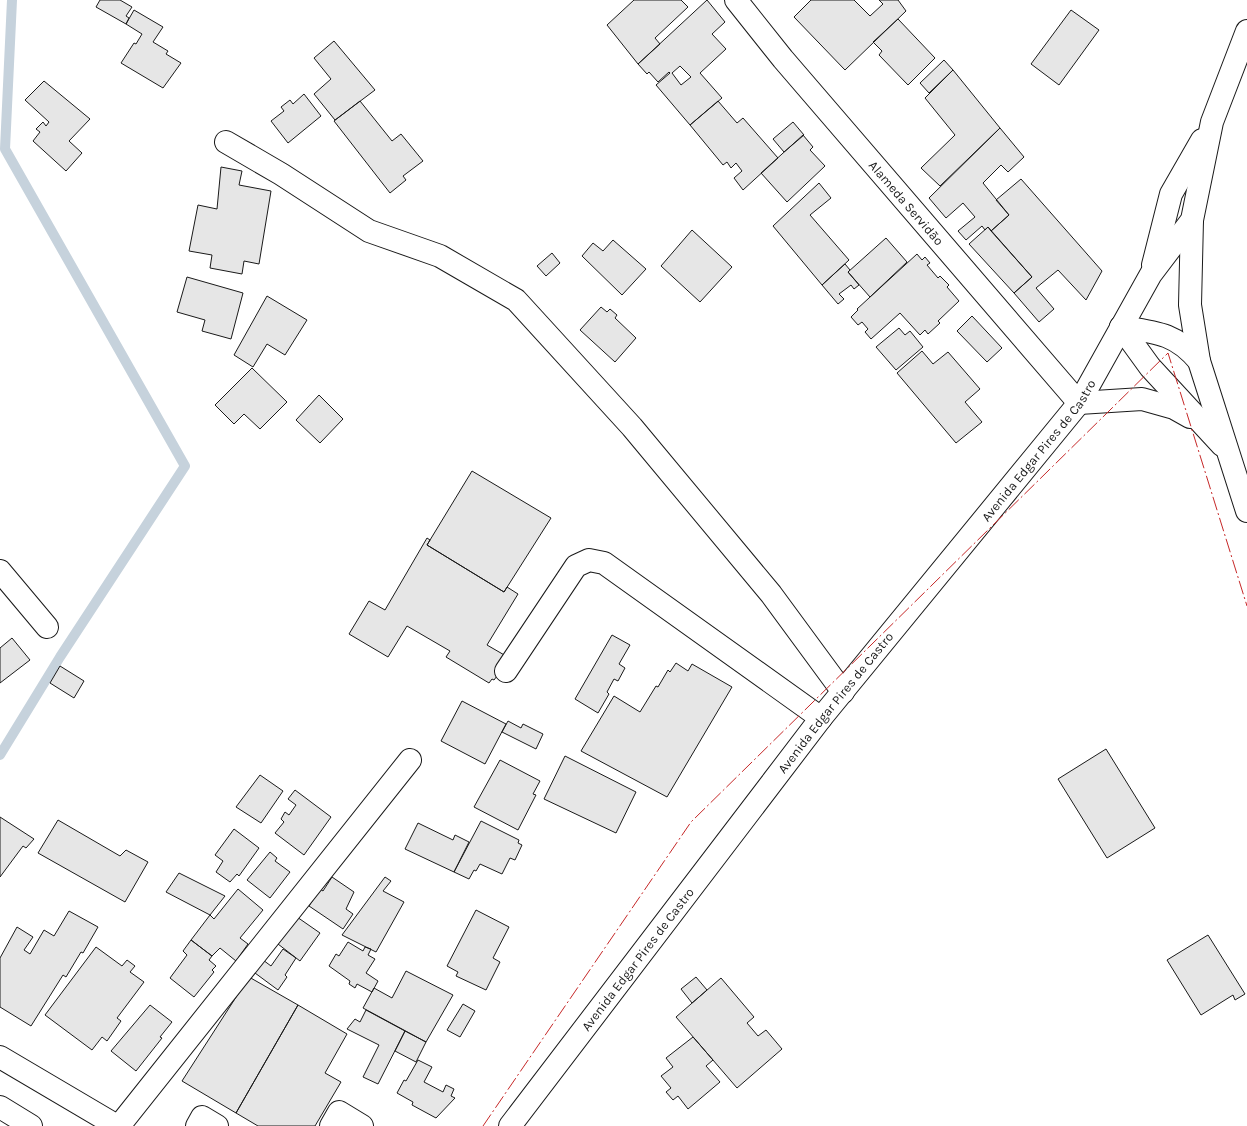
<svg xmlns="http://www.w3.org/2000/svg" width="1247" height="1126" viewBox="0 0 1247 1126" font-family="Karla,sans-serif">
<rect width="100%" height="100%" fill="#fff"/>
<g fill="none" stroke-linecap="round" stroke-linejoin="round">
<path stroke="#c6d2dc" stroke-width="10" d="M0,755L60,657L185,466L5,149L12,0"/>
</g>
<path fill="#e6e6e6" stroke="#1a1a1a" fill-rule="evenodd" d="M100,0H120L132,7L126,16L129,18L126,24L96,7Z
M634,0H681L688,7L655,38L660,44L638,64L607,25Z
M707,0L725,22L712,34L726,49L700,73L722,98L690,125L656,85L670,73L669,72L658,82L649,72L647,74L638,64ZM680,66L691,77L681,85L672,73Z
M811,0H854L870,16L883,4L879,0H898L906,11L845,70L794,17Z
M134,10L163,27L153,42L168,51L166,54L181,63L163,88L121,63L134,43L136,44L142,34L126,24Z
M1071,10L1099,30L1059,85L1031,64Z
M898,19L935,58L908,85L879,55L882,51L873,42Z
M334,41L375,90L335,120L314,94L331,79L314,58Z
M944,60L953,70L929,93L920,83Z
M953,70L1000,128L940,186L921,168L955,135L925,98Z
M44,81L90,119L69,141L82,153L66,171L33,141L40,132L36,129L43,122L46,126L49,122L25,100Z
M304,94L321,116L288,143L271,121L284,111L281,107L290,100L293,104Z
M360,101L392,141L401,134L423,161L403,176L406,180L390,193L334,121Z
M718,101L737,123L743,118L778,158L743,190L734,178L742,171L736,163L731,168L727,162L723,165L690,125Z
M793,122L804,135L784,152L773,139Z
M1000,128L1024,157L1008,172L1001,165L983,183L1009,215L991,231L988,227L985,230L982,226L966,240L958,231L975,217L963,203L946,218L929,198Z
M803,135L813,147L810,150L825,166L787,202L761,173Z
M221,167L242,171L239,185L271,191L259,264L244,261L242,274L210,268L212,255L189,251L198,205L217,209Z
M1021,179L1102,271L1086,300L1058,270L1036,288L1054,309L1039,322L1014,293L1032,277L991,231L1009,215L996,200Z
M819,183L831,198L810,215L849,260L822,285L773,226Z
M988,227L1032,277L1014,293L969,244Z
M692,230L732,267L700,302L661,266Z
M886,238L907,262L870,297L848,272Z
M613,240L646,269L622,295L582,256L593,243L603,251Z
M552,253L560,263L546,276L537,266Z
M917,254L922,260L925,257L930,263L927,265L938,278L940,276L949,285L947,287L959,301L938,321L940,323L928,334L925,330L920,335L900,313L871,339L865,332L868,329L862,322L858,325L851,317L858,310L857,309Z
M845,264L850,270L848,272L859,285L854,289L851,285L839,294L844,299L838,304L822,285Z
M187,277L243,293L231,339L202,331L205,320L177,312Z
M267,296L307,320L285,355L267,344L253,367L234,355Z
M601,307L607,312L610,309L617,315L615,318L636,338L615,362L580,330Z
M972,316L1002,348L987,362L957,331Z
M899,328L905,335L910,331L923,347L896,370L876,347Z
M922,351L933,364L948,352L980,389L965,402L982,422L956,443L897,373Z
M252,368L287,402L260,429L244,414L234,424L215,405Z
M319,395L343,419L320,443L296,420Z
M472,471L551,518L504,592L427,545Z
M427,538L430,540L427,545L504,592L507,587L518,594L487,645L506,656L495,675L497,676L494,680L492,679L489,683L446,657L450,651L407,626L388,657L349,634L369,601L385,610Z
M612,635L630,645L619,664L625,668L618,681L614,679L607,692L609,694L598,713L575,699Z
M12,638L30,660L0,683V648Z
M676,663L688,671L692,664L732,687L667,797L581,751L614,696L640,712L656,686L658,687L668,670L670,672Z
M60,666L84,681L74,698L50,683Z
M462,701L506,724L485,764L441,741Z
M508,721L521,728L523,724L543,734L536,749L502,732Z
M1106,749L1155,828L1107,858L1058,779Z
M565,756L636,792L616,833L544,799Z
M500,760L540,781L533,794L536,795L518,830L474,807Z
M260,775L283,791L261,823L236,807Z
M295,790L331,817L304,855L275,833L284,822L281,819L285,812L289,815L296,805L288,799Z
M0,817L34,839L26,848L23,846L0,877Z
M58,820L120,856L126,850L148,862L125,902L38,853Z
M481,821L519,840L518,843L522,845L515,860L510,858L502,874L480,864L476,871L474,870L469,879L454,872Z
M418,823L453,840L455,835L469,842L454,872L405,849Z
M234,829L259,848L239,876L237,874L230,882L216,872L223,861L215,855Z
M270,852L277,858L275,861L290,872L270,898L247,880Z
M179,873L225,896L210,915L166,892Z
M332,877L354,892L346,909L353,914L343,929L309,906L320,889L323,891Z
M385,877L391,881L383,891L404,902L376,952L342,935Z
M238,889L263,910L240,938L248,944L236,961L220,948L212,956L191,940L210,915L214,919Z
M476,910L509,927L493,958L500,962L486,990L456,976L458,972L447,966Z
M69,911L98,927L83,953L81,952L66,977L63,975L31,1026L0,1007V958L17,927L33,937L24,950L30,954L44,930L54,936Z
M297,917L320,933L300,961L278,944Z
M1208,935L1245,994L1235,1000L1233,995L1201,1015L1167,960Z
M191,940L212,956L209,960L216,966L212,970L214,972L194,997L170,978L187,955L183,951Z
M348,942L363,951L365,947L371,949L368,955L375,959L366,973L378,981L372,992L357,984L355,988L349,984L350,981L329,966L336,954L339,956Z
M96,947L122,966L127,960L135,966L130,972L144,982L117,1018L121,1021L107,1041L102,1037L92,1050L45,1015Z
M283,949L296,958L285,975L287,977L278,990L255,973L263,960L271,966Z
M406,971L453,995L426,1042L363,1008L374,988L392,998Z
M249,977L298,1005L236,1113L182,1081Z
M696,977L707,990L692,1003L681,989Z
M721,978L754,1017L747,1023L758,1036L766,1030L782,1049L737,1088L676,1017Z
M463,1004L475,1011L460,1037L447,1030Z
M150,1005L172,1022L160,1037L162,1038L136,1071L111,1051Z
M298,1005L347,1034L325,1073L341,1082L315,1126H258L236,1113Z
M366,1010L405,1031L378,1084L363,1077L379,1045L347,1029L355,1019L360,1022Z
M405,1031L426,1042L416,1062L395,1051Z
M693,1037L713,1060L706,1066L720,1082L688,1109L678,1096L673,1100L666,1092L671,1088L661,1076L673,1067L666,1058Z
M418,1060L432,1067L424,1082L443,1092L446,1085L454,1089L451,1096L455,1098L436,1118L412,1105L413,1102L397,1093L404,1080L406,1081Z"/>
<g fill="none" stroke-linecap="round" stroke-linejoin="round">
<defs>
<g id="minor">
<path id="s1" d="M736,0L783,59L1079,403"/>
<path d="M226,142L281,174L369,231L440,256L516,300L632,427L771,594L843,692"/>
<path d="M0,571L47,627"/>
<path d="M506,671L576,566L589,560L604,563L821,718"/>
<path d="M119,1126L410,760"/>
<path d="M197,1126L202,1117L217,1126"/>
<path d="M331,1126L339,1112L362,1126"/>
</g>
<g id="major">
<path d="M1192,220L1190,305L1199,361"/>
<path d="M1153,265L1171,194L1202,140"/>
<path d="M1121,327C1155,332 1176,333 1199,361L1247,511"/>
<path d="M1121,327L1150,367L1222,445"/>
<path d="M1079,403L1142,399L1174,408L1190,417"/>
<path d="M0,1057L117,1126"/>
<path d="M0,1107L31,1126"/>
<path id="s2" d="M510,1126L821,718L1079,403L1151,274L1192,220L1212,122L1247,31"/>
</g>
</defs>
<use href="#minor" stroke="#1a1a1a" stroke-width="24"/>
<use href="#major" stroke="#1a1a1a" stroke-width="24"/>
<use href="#minor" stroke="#fff" stroke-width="22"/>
<use href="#major" stroke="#fff" stroke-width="22"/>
<path stroke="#c62828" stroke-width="1" stroke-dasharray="14 3 2 3" stroke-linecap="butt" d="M483,1126L691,822L1168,353L1247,606"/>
</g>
<g text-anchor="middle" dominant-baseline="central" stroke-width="3" stroke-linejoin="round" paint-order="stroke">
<g font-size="13" fill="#1a1a1a" stroke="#fff">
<text stroke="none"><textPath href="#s1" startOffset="265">Alameda Servidão</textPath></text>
<text stroke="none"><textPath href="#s2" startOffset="858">Avenida Edgar Pires de Castro</textPath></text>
<text stroke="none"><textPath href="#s2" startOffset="534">Avenida Edgar Pires de Castro</textPath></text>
<text stroke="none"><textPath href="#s2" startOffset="210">Avenida Edgar Pires de Castro</textPath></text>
</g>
</g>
</svg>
